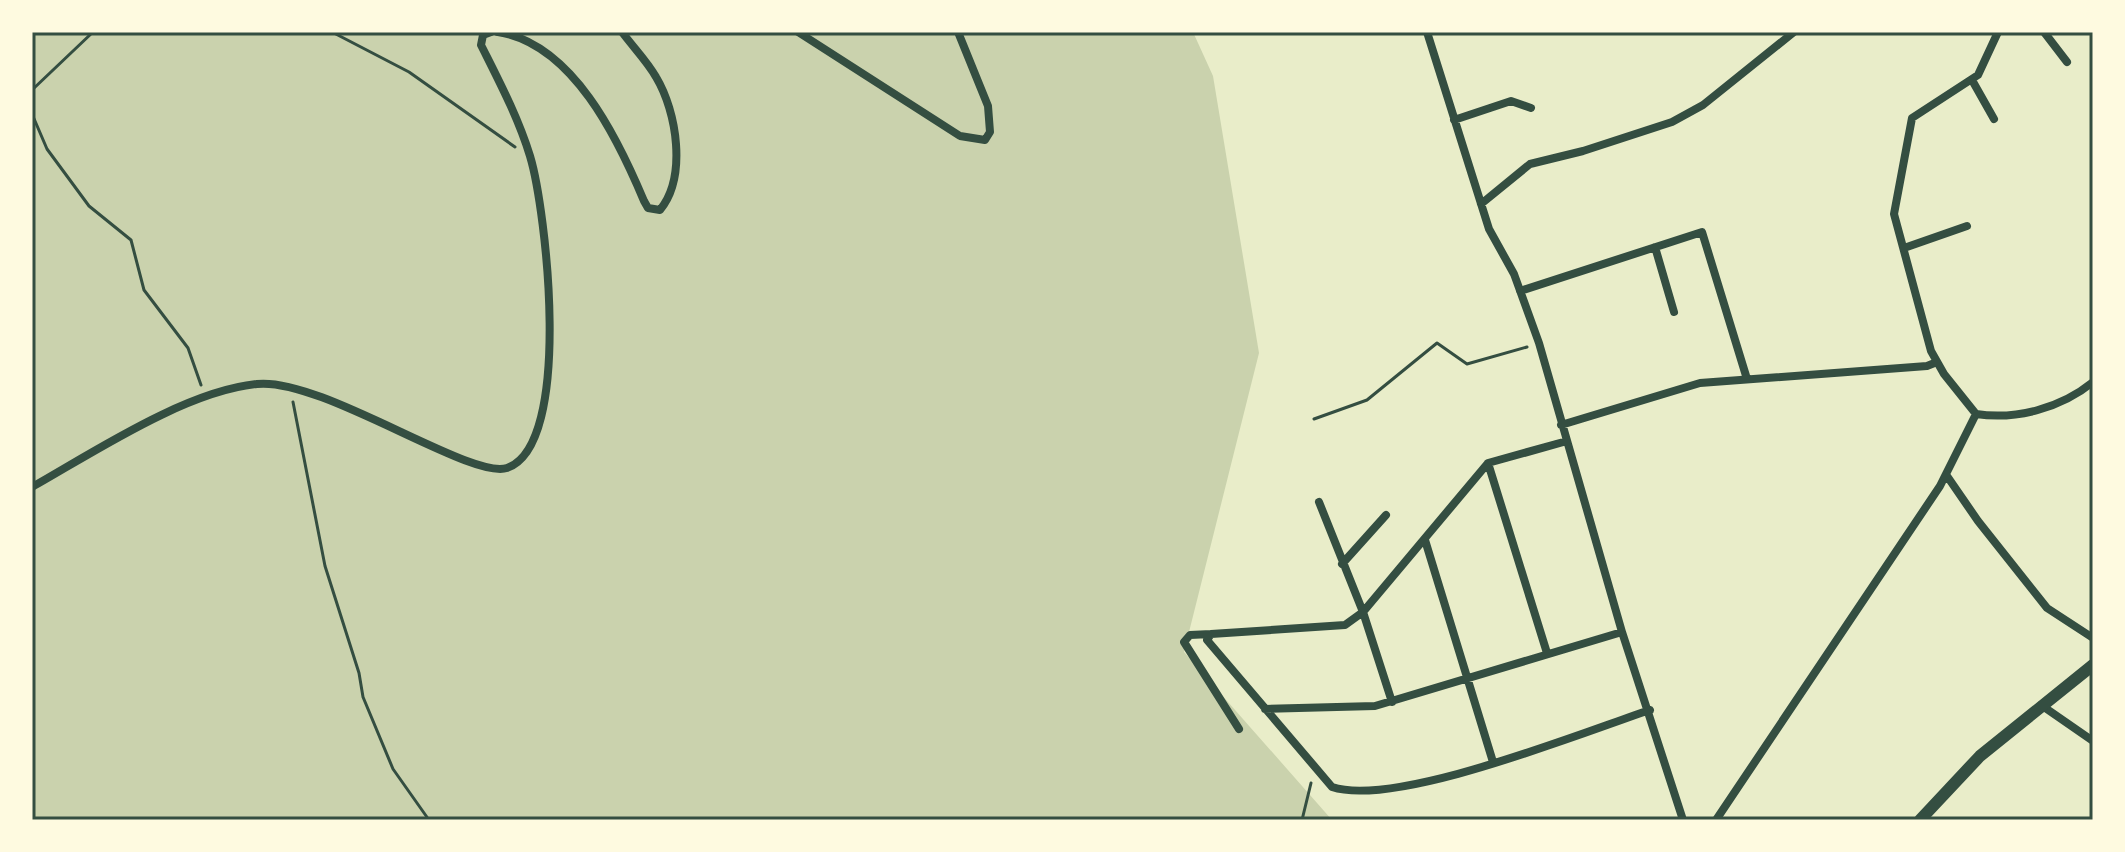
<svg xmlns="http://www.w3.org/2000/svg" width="2125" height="852" viewBox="0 0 2125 852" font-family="'Libre Baskerville',serif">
<rect width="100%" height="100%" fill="#e9edc9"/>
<path fill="#cad2ad" d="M32,32H1193L1213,76L1259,353L1184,652L1332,820H32Z"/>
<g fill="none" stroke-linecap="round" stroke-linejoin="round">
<path stroke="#344e41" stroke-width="3" d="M332,32L409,72L515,147
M32,90L93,32
M32,114L47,149L89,206L131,240L144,290L188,348L201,385
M293,402L325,566L359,673L363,697L393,769L429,820
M1314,419L1367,400L1437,343L1467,364L1527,347
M1302,820L1311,783"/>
<path stroke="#344e41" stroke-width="8" d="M498,32C573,44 618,139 644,201L648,208L660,210C687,177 677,112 656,77C647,61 633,47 622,32
M798,32L960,136L985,140L990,132L988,106L958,32
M1427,32L1489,229L1514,274L1539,343L1622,632L1683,820
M1998,32L1978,75L1912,118L1894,214L1931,351L1944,374L1976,414C2017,420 2061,408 2093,382
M2044,32L2067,62
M1972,80L1994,119
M1454,120L1511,101L1531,108
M1481,204L1530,164L1583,151L1672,122L1703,105L1794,32
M1655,247L1674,312
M1904,248L1967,226
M1520,291L1702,232L1747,379
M1561,425L1700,383L1927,366L1937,362
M1567,441L1488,463L1363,612L1345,625L1211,634L1207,640L1332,787C1395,808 1581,733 1650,710
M1488,463L1547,653
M1947,476L1978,521L2047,608L2093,638
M32,487C94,452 186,391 257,384C321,377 470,480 507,468C574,445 546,209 530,156C518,117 499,81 481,45L483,35L491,32
M1319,502L1363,612L1392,702
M1425,540L1493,762
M1342,564L1386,515
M1211,634L1190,635L1184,642L1239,729
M2041,705L2093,741
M1265,709L1375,706L1622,632
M1716,820L1940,486L1976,414"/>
<path stroke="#344e41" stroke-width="12" d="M1920,820L1980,756L2093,665"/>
</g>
<rect width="2125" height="852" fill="none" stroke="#fefae0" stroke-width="68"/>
<rect x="34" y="34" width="2057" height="784" fill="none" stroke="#344e41" stroke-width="3"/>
</svg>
